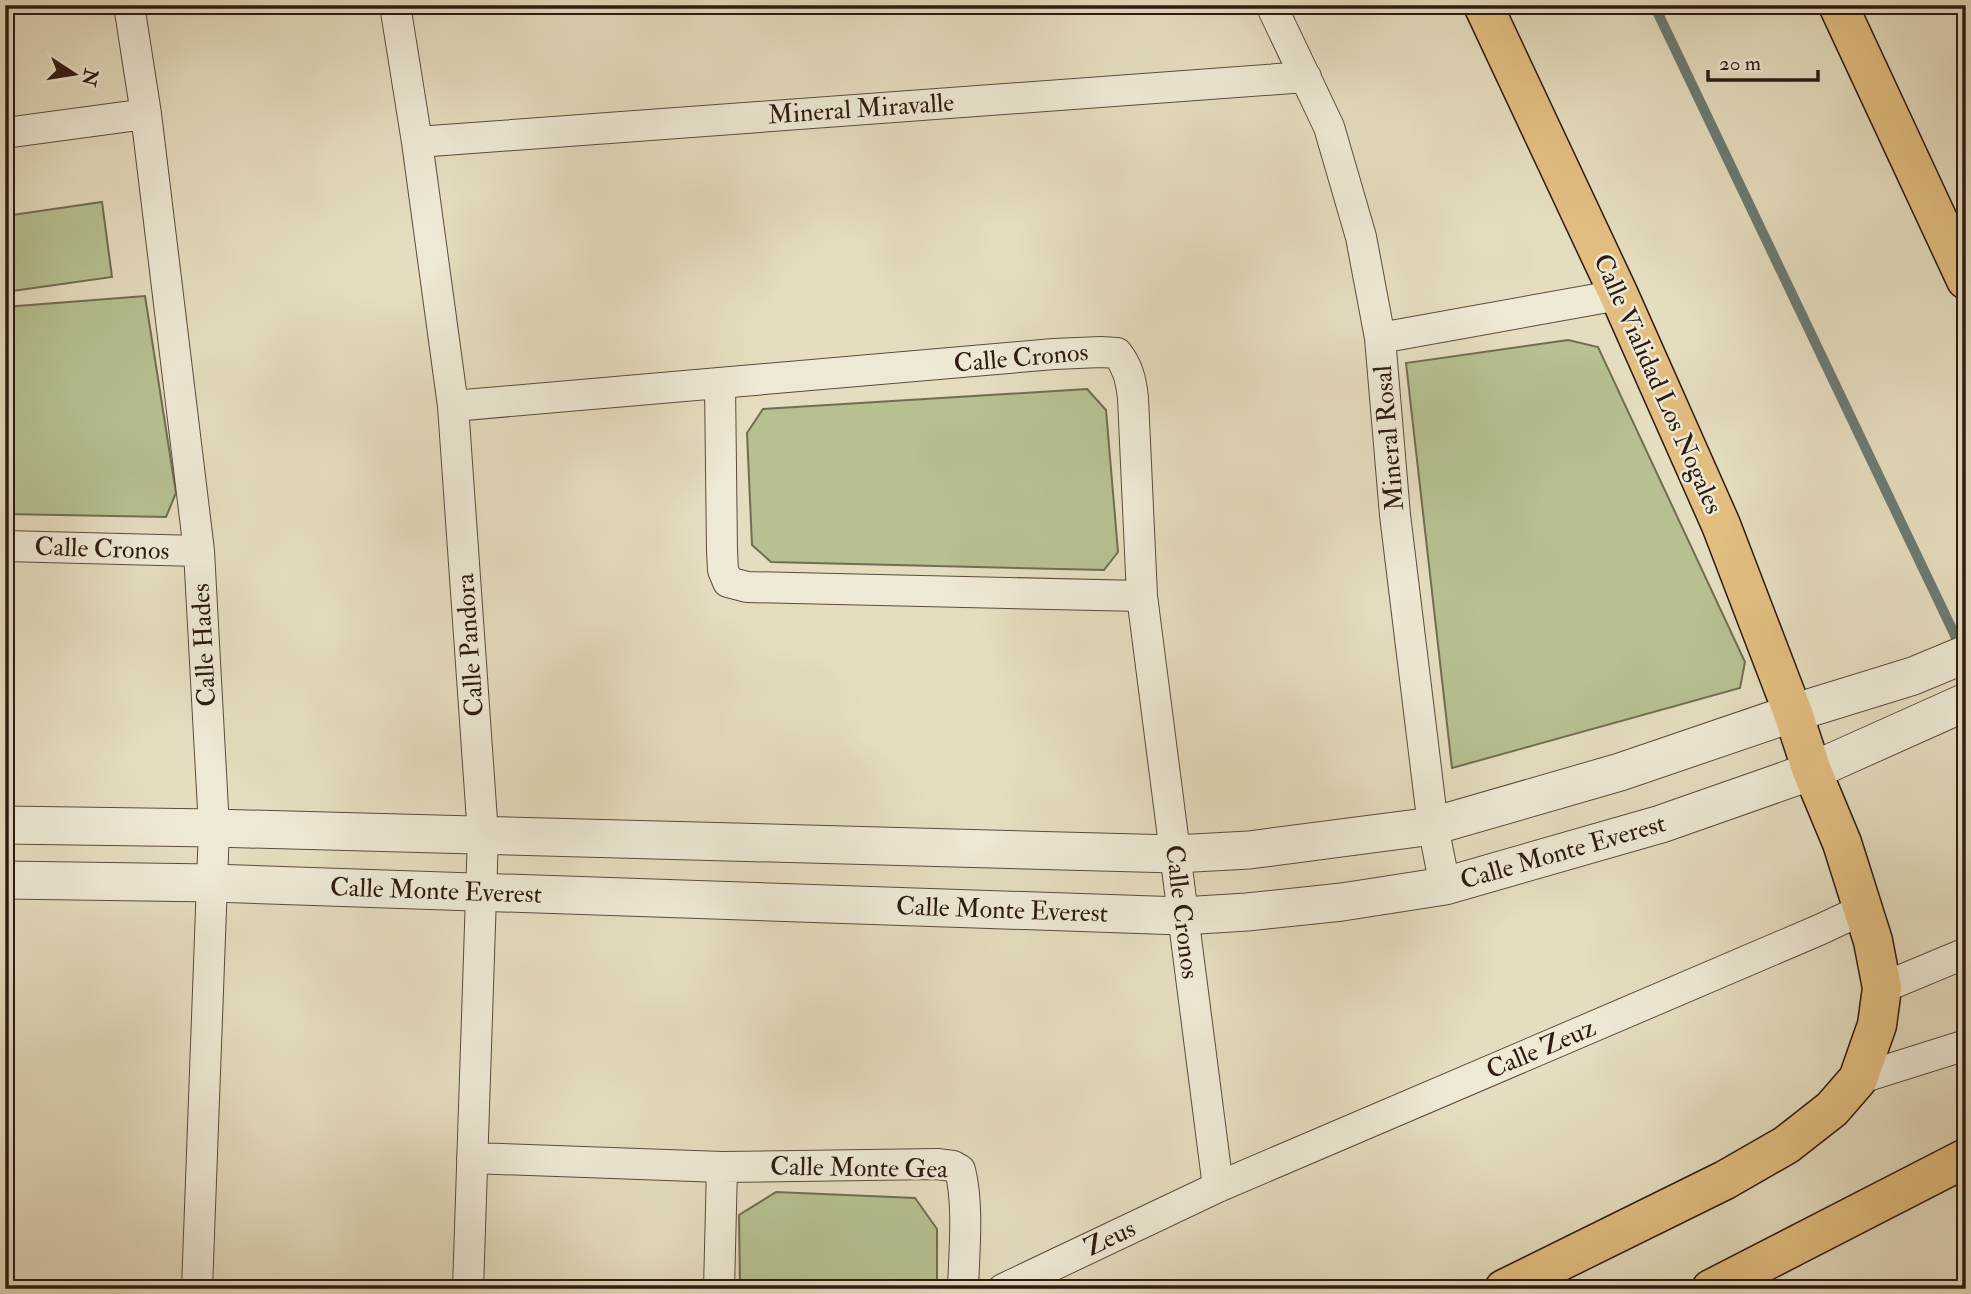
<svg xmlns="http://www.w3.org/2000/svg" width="1971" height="1294" viewBox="0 0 1971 1294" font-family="'IM FELL Double Pica',serif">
<rect width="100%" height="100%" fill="#e5ddbf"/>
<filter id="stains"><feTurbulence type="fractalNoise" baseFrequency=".00286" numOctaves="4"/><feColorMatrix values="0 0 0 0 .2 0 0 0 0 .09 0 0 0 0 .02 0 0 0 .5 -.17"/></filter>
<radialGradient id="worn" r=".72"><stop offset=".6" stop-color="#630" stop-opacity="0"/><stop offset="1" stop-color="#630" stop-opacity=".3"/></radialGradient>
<path fill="#b6c091" stroke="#726d52" stroke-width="2" d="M102,202L112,277L5,292V216Z
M145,296L176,493L166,517L5,514V307Z
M1568,340L1598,347L1745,662L1740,688L1452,768L1406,363Z
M1087,389L1106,410L1118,552L1104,570L771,562L752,545L747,433L763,409Z
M776,1192L915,1198L937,1229V1288L740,1289L739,1215Z"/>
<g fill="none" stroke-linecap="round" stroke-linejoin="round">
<path stroke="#6c7b73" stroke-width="10" d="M1654,5L1962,650"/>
<defs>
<path id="minor" d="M129,5L146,114L199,551L214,828L197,1289
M395,5L417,142L453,406L483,835L468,1289
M1271,5L1329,127L1361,237L1380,338L1395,515L1433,826L1445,886
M5,133L146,114
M417,142L1306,77
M1380,338L1619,295
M720,384L722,551L723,570L728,582L747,587L1142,596
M453,406L1054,354L1101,352L1117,353C1128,367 1131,380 1133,398L1142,596L1218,1187
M5,546L199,551
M1882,988L1966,953
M1858,1079L1966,1045
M472,1158L722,1167L937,1164L953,1166L960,1170C969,1205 964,1253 963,1289
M719,1289L722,1167
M1003,1289L1218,1187L1819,930L1864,909"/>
<path id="tertiary" d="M5,825L214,828L1175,854L1249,850L1433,826L1620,772L1793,713L1913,676L1966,654
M5,880L212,883L1182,916L1247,912L1342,902L1445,886L1661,824L1812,771L1966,702"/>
<path id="trunk" d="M1483,5L1619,295L1721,525L1793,713L1812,771L1842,843L1873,941L1882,988L1877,1025L1858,1079L1832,1109L1786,1145L1725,1180L1504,1289
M1838,5L1966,280
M1711,1289L1966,1158"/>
</defs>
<use href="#minor" stroke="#5c4b3e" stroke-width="32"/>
<use href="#tertiary" stroke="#5c4b3e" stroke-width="39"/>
<use href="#trunk" stroke="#2e1a13" stroke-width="41"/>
<use href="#minor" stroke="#eee9d5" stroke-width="30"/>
<use href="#tertiary" stroke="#eee9d5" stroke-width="37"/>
<use href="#trunk" stroke="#e2be80" stroke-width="38"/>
</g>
<g text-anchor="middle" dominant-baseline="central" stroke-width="5" stroke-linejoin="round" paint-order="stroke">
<g font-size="26" fill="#2e1a13" stroke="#eee9d5">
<text transform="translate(861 109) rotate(-4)">Mineral Miravalle</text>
<text transform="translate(1021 358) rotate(-5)">Calle Cronos</text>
<text transform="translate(1658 384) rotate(66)">Calle Vialidad Los Nogales</text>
<text transform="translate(1389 438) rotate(-95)">Mineral Rosal</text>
<text transform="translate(102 549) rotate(2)">Calle Cronos</text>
<text transform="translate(204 645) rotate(-93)">Calle Hades</text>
<text transform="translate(470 645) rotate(-94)">Calle Pandora</text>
<text transform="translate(1563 852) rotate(-16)">Calle Monte Everest</text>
<text transform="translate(436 891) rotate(2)">Calle Monte Everest</text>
<text transform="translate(1002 910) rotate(2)">Calle Monte Everest</text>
<text transform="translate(1182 912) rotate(83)">Calle Cronos</text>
<text transform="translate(1541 1049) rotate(-23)">Calle Zeuz</text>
<text transform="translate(859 1168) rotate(1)">Calle Monte Gea</text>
<text transform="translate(1110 1238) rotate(-25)">Zeus</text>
</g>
</g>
<rect width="1971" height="1294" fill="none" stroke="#e5ddbf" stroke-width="28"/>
<rect x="7" y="7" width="1957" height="1280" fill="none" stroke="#2e1a13" stroke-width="3.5"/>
<rect x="14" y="14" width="1943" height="1266" fill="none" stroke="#2e1a13" stroke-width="2"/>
<g transform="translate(74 74) rotate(102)" stroke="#eee9d5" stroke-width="5" paint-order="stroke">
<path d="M0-5L12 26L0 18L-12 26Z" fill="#2e1a13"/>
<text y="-10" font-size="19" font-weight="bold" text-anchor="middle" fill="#2e1a13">N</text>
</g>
<path d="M1708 70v10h110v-10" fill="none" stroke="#2e1a13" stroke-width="3.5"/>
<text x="1719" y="70" font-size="21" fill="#2e1a13" stroke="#eee9d5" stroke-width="5" paint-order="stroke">20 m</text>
<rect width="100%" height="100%" filter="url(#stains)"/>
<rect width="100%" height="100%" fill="url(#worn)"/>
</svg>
